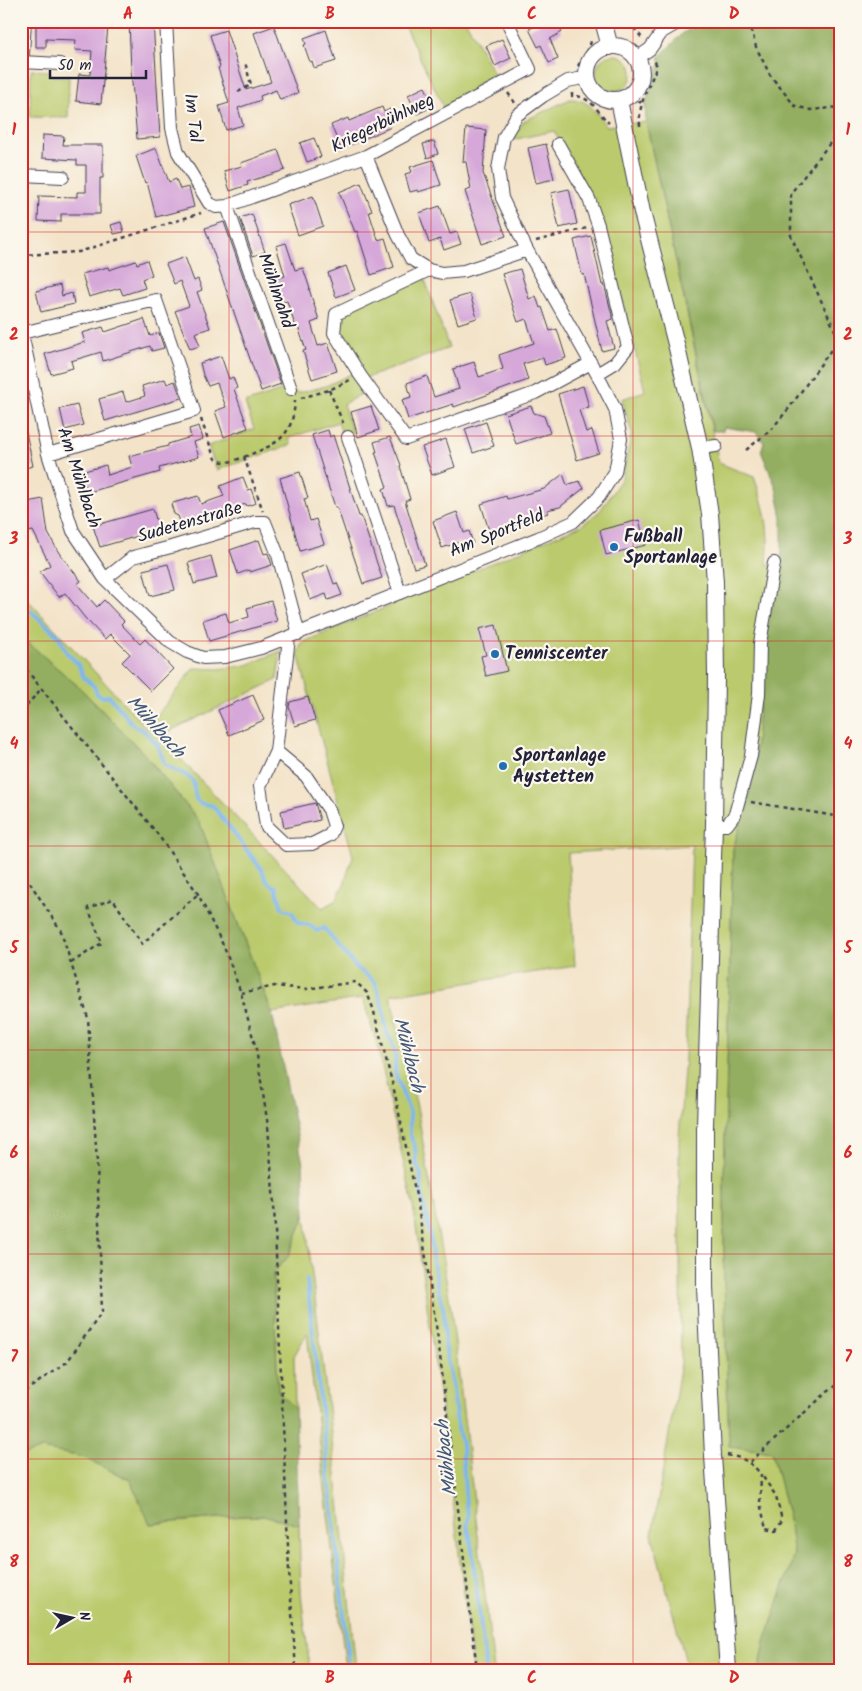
<svg xmlns="http://www.w3.org/2000/svg" width="862" height="1691" viewBox="0 0 862 1691" font-family="Kalam,sans-serif">
<rect width="100%" height="100%" fill="#fbf7ec"/>
<filter id="ink" filterUnits="userSpaceOnUse"><feTurbulence type="fractalNoise" baseFrequency=".02" numOctaves="2"/><feDisplacementMap in="SourceGraphic" scale="10" xChannelSelector="R" yChannelSelector="G"/><feConvolveMatrix kernelMatrix="1 2 1 2 8 2 1 2 1" color-interpolation-filters="sRGB"/></filter>
<filter id="wash" filterUnits="userSpaceOnUse"><feTurbulence type="fractalNoise" baseFrequency=".0096" numOctaves="4" result="noise"/><feDisplacementMap in="SourceGraphic" scale="20" xChannelSelector="R" yChannelSelector="G"/><feGaussianBlur stdDeviation="1.12" result="paint"/><feColorMatrix in="noise" values="0 0 0 0 0 0 0 0 0 0 0 0 0 0 0 0 0 1.4 0 .05"/><feComposite in="paint" operator="in"/></filter>
<g filter="url(#wash)">
<rect width="100%" height="100%" fill="#f3e3c8"/>
<path fill="#baca6c" stroke="#6e7654" d="M411,21H466L499,84L446,112L404,25Z
M596 73a18 18 0 1 1 36 0a18 18 0 1 1-36 0Z
M31,70L49,71L54,76H69L68,118L30,117Z
M570,99C588,99 597,112 606,126L646,122L719,463L754,477C766,511 770,528 767,564L780,567L771,608L754,764L749,795L733,849L724,1176V1276L729,1445L772,1452L789,1519L794,1555L765,1642L759,1670H688L652,1535L681,1363L679,1137L685,1056L692,845L568,853L575,966L390,995L417,1107L451,1309L494,1670H473L445,1435L413,1205L379,1052L363,998L272,1013L199,821L146,756L79,687L21,637V591L27,599L147,728L194,668L218,669L247,665L281,651L277,680L159,736L322,908L336,900L344,884L353,856L298,654L301,643L582,525L600,511L622,478L632,433L622,399L645,391L604,224L575,166L554,131L512,140L524,121Z
M423,274L449,348L363,379L334,333L336,314Z
M357,371L369,390L343,404L353,434L343,437L338,422L289,438L291,445L217,470L208,446L254,429L245,403L289,388L298,393L326,386Z
M305,1215L339,1500L356,1670H346L307,1333L294,1356L295,1408L278,1391L273,1273L288,1257Z
M42,1449L83,1457L130,1480L151,1524L243,1516H267L299,1525L301,1594L310,1670H21V1456Z"/>
<path fill="#93ae60" stroke="#5a684e" d="M705,21H841V1670H759L765,1642L794,1555L789,1519L772,1452L729,1446L724,1276V1176L733,849L749,795L754,764L765,643L771,608L780,567L782,550V517L776,487L761,451L764,443L756,432L724,427L723,431H713L646,122L645,104L661,62L659,57L683,33Z
M21,637L79,687L146,756L199,821L272,1013L303,1164L305,1215L288,1257L273,1273L278,1391L295,1408L299,1525L267,1516H243L150,1524L130,1480L83,1457L42,1449L21,1456Z"/>
<g fill="none" stroke-linecap="round" stroke-linejoin="round">
<path stroke="#7db6ee" stroke-width="4" d="M21,606L32,612L59,637L67,653L78,664L84,678L94,686L97,694L103,697L109,696L134,726L143,730L157,744L165,765L186,775L193,781L196,799L200,803L213,806L262,870C265,879 267,884 276,887L282,908L292,912L298,923L310,925L317,931L324,928L356,967L375,982L383,1008L387,1034L392,1042L395,1054V1072L410,1114V1135L415,1146L416,1163L421,1175V1190L431,1241L432,1257L436,1276L438,1289L444,1311L445,1345L452,1381L457,1424L462,1445L466,1506L469,1516L467,1524L471,1541L486,1670
M307,1280L350,1670"/>
</g>
<g id="blocks">
<path fill="#d6a7d9" d="M36,21H71V23L108,26L101,104L76,101L79,74L90,75L92,51L75,50L76,40L46,39V47H36Z
M129,21H153L160,137L137,139L131,71Z
M546,21H557L562,32L550,39L558,59L549,63L541,45L538,47L529,29Z
M274,26L298,93L280,100L276,90L260,96L261,100L238,108L243,125L226,130L219,106L229,103L218,68L220,67L210,35L226,30L246,90L271,82L254,33Z
M326,30L336,61L314,68L312,61L310,62L304,45L306,44L304,38Z
M502,39L511,58L495,66L486,46Z
M425,87L434,106L417,114L408,95Z
M382,107L384,112L390,109L394,120L388,122L391,127L341,149L331,125L348,118L349,121Z
M466,128L486,130L483,173L506,236L482,244L465,191L471,189L466,162H463Z
M43,135L64,136L63,145H103V178H100V214H61V222L38,221L39,196L77,197V192H86V165H77V160L42,158Z
M314,138L321,157L307,162L300,143Z
M434,141L438,154L427,158L423,144Z
M546,144L554,179L536,183L528,148Z
M156,148L169,182L176,179L180,189L189,187L194,207L156,217L147,182L145,183L136,156Z
M278,150L285,170L247,182L248,185L230,191L224,171L242,166L241,163Z
M433,160L441,185L418,192V190L410,192L405,174L412,172L410,167Z
M361,183L372,211L369,212L378,240L385,238L394,267L371,275L357,231L355,232L339,192Z
M569,189L577,224L559,228L551,193Z
M313,196L323,226L298,235L288,205Z
M440,206L450,234L457,232L461,244L444,250L440,239L429,243L419,213Z
M252,214L265,252L253,256L240,218Z
M121,222L124,232L114,234L111,225Z
M224,222L281,384L261,391L205,228Z
M591,236L602,285L604,284L613,319L607,321L614,348L602,351L584,274L582,275L574,240Z
M286,243L295,270L303,268L310,289H309L319,320L311,323L318,346L328,343L337,371L312,379L303,351L306,350L298,327L296,328L287,301L283,302L276,279L285,276L276,246Z
M185,257L194,281L198,279L202,290L197,292L210,328L195,333L200,346L190,349L175,311L189,306L180,281L174,284L166,264Z
M147,260L152,275L142,279L145,288L123,295L120,288L89,297L82,274L108,267L109,270L136,261L137,264Z
M346,266L355,290L336,297L328,273Z
M520,269L529,299L536,296L540,308L542,307L550,331L557,329L566,358L545,365L543,358L523,364L528,380L454,407L453,404L408,419L402,400L411,397L407,383L427,376L434,397L459,389L453,369L474,362L479,377L503,369L499,355L534,343L526,319L518,322L502,274Z
M60,285L62,296L72,293L74,304L41,312L36,291Z
M470,294L477,318L458,324L450,300Z
M144,319L150,336L159,333L164,348L152,351L150,346L103,361L101,352L71,361L73,368L51,374L45,354L85,342L82,333L103,327L105,332Z
M221,356L229,379L233,377L237,388L234,389L248,428L224,437L215,411L226,407L217,383L208,386L203,375L200,363Z
M165,379L167,384L175,381L181,398L105,421L99,399L123,392L126,402L145,396L142,386Z
M583,386L589,407L579,410L586,432L592,430L599,453L577,460L558,394Z
M77,405L83,425L65,430L60,409Z
M371,406L379,430L358,437L351,412Z
M531,406L534,413L544,416L550,433L516,444L506,414Z
M486,422L494,446L473,453L465,429Z
M199,426L203,439L194,442L199,457L159,468L160,472L89,492L88,487H86L81,472L106,465L108,475L132,467L129,456L168,446V444L191,437L189,429Z
M328,430L330,437L333,435L359,516H361L382,578L363,584L337,507H335L312,435Z
M21,432H26L33,466L21,469Z
M390,437L401,465L400,466L410,499L405,501L425,565L414,568L394,505L388,506L383,489L387,487L375,452H377L374,442Z
M446,439L455,467L432,475L422,447Z
M300,472L308,498L304,499L310,521L316,519L324,544L300,551L280,478Z
M563,474L567,485L579,481L584,488L560,507L547,510L548,513L515,524L517,529L496,536L495,533L490,534L481,504L506,496L507,499L544,489Z
M243,477L248,490L251,489L256,503L247,506L246,504L181,524L178,516L174,514L171,504L173,503L198,496L201,504L224,496L220,486Z
M43,499L48,533L59,553L81,581L77,584L97,607L104,600L124,621L121,624L140,644L145,639L173,669L151,691L122,662L130,654L110,634L105,639L85,618L65,593L59,597L40,572L50,565L33,531L24,533L21,519V503Z
M153,509L159,530L100,547L93,526Z
M457,512L464,533L469,531L473,543L462,547L460,542L442,548L433,521Z
M639,520L646,545L606,555L600,530Z
M259,540L264,554L268,553L272,565L250,572L249,570L238,574L230,550Z
M211,556L217,578L194,584L188,563Z
M168,564L175,590L150,596L143,570Z
M327,564L334,584L337,583L342,595L328,600L326,594L310,600L301,574Z
M271,601L277,621L209,641L203,620L226,613L229,623L249,617L247,608Z
M496,625L507,671L486,676L481,656L486,655L479,629Z
M253,695L264,720L229,735L218,710Z
M308,697L315,720L295,726L289,707L290,702Z
M315,803L320,820L284,828L281,811Z"/>
</g>
</g>
<g filter="url(#ink)">
<use href="#blocks" fill-opacity="0" stroke="#413f50" stroke-width="1"/>
<g fill="none" stroke-linecap="round" stroke-linejoin="round">
<defs>
<path id="minor" d="M166,21L172,128L178,152L209,203L216,207L227,206L366,156L530,69L507,21
M637,58L650,49L662,32L681,21
M22,62L60,64
M21,85L25,21
M558,144L589,199L598,225L628,347L615,363L597,374
M366,156L398,235L411,259L429,270L442,273L464,271L527,250
M21,175L63,177
M227,206L291,389
M429,270L336,314L334,333L360,375L406,439L535,393L591,363
M21,329L48,454L73,531L105,579L170,642L187,652L203,658L225,657L261,648L538,538L573,522L599,497L615,472L621,439L615,409L597,374L527,250L502,198L498,169L504,137L517,115L543,96L568,81L588,77
M22,333L156,300L194,411L48,454
M348,437L400,593
M700,448L716,446
M105,579L133,557L171,547L255,522H265L278,555L299,634
M276,751L306,776L329,810L334,826L330,835L312,844L286,845L266,826L260,786L276,751L289,638
M714,825H727L735,814L751,756L759,694L760,643L774,563"/>
<path id="major" d="M603,21L610,47
M587 73a27 27 0 1 1 54 0a27 27 0 1 1-54 0Z
M619,100L642,212L677,348L700,448L710,514L715,582L716,678L714,825L705,1126V1287L713,1456L728,1670"/>
</defs>
<use href="#minor" stroke="#413f50" stroke-width="14"/>
<use href="#major" stroke="#413f50" stroke-width="18"/>
<path stroke="#413f50" stroke-width="2.5" stroke-dasharray="4 4" stroke-linecap="butt" d="M736,21L752,32L756,47L770,75L795,106L811,110L841,107
M618,24L635,29L642,38
M635,29L641,21
M578,66L589,48L592,38
M238,92L251,85L245,62
M508,93L515,103
M572,93V96C591,95 598,113 609,123
M633,95L641,103
M640,126C638,101 649,88 657,66L654,60
M536,241L587,228
M21,255L79,252L201,213
M839,339L791,236V193L841,129
M329,390L344,425
M301,398L329,390L350,380
M201,419L214,457C223,466 233,461 244,457L263,511
M746,450L770,431L790,407L841,336
M244,457C276,444 293,439 295,400
M21,663L159,836L198,894L224,947L241,993L256,1049L268,1126L274,1205L289,1571L296,1670
M21,712L41,689
M751,802L841,817
M21,869L61,931L88,1018L97,1163L102,1312L67,1362L21,1394
M71,963L102,943L88,908L113,899L142,944L198,894
M241,993L275,986L306,989L356,982L367,993L373,1008L395,1094L418,1205L438,1339L477,1670
M727,1455C744,1458 749,1461 761,1474L760,1503L766,1528L776,1530L782,1520L776,1496L761,1474
M750,1462L825,1394L841,1382"/>
<use href="#minor" stroke="#fff" stroke-width="12"/>
<use href="#major" stroke="#fff" stroke-width="16"/>
</g>
</g>
<path fill="none" stroke="#d62828" stroke-width="1" stroke-opacity="0.55" d="M229,21V1670M431,21V1670M633,21V1670M21,232H841M21,436H841M21,641H841M21,846H841M21,1050H841M21,1254H841M21,1459H841"/>
<g fill="#1f6fb2" stroke="#fbf7ec" stroke-width="2">
<circle cx="614" cy="547" r="5"/>
<circle cx="495" cy="654" r="5"/>
<circle cx="503" cy="766" r="5"/>
</g>
<g text-anchor="middle" dominant-baseline="central" stroke-width="4.5" stroke-linejoin="round" paint-order="stroke">
<g font-size="18" fill="#22223b" stroke="#fbf7ec">
<text transform="translate(192 118) rotate(83)">Im Tal</text>
<text transform="translate(383 124) rotate(-26)">Kriegerbühlweg</text>
<text transform="translate(275 291) rotate(71)">Mühlmahd</text>
<text transform="translate(78 478) rotate(72)">Am Mühlbach</text>
<text transform="translate(190 523) rotate(-16)">Sudetenstraße</text>
<text transform="translate(497 534) rotate(-22)">Am Sportfeld</text>
</g>
<g font-size="18" font-weight="bold" fill="#22223b" stroke="#fbf7ec" text-anchor="start">
<text x="624" y="537">Fußball<tspan x="624" dy="21">Sportanlage</tspan></text>
<text x="505" y="654">Tenniscenter</text>
<text x="513" y="756">Sportanlage<tspan x="513" dy="21">Aystetten</tspan></text>
</g>
<g font-size="19" font-style="italic" fill="#42567a" stroke="#fbf7ec">
<text transform="translate(155 727) rotate(48)">Mühlbach</text>
<text transform="translate(408 1055) rotate(76)">Mühlbach</text>
<text transform="translate(447 1458) rotate(-96)">Mühlbach</text>
</g>
</g>
<rect width="862" height="1691" fill="none" stroke="#fbf7ec" stroke-width="55"/>
<g transform="translate(72 1618) rotate(81)" stroke="#fbf7ec" stroke-width="4" paint-order="stroke">
<path d="M0-4L9 19L0 12L-9 19Z" fill="#22223b"/>
<text y="-8" font-size="14" font-weight="bold" text-anchor="middle" fill="#22223b">N</text>
</g>
<path d="M50 70v8h96v-8" fill="none" stroke="#22223b" stroke-width="2.5"/>
<text x="58" y="70" font-size="15" fill="#22223b" stroke="#fbf7ec" stroke-width="4" paint-order="stroke">50 m</text>
<rect x="28" y="28" width="806" height="1636" fill="none" stroke="#d62828" stroke-width="2"/>
<g font-size="16" text-anchor="middle" font-weight="bold" fill="#d62828">
<text x="128" y="19">A</text>
<text x="330" y="19">B</text>
<text x="532" y="19">C</text>
<text x="734" y="19">D</text>
<text x="14" y="135">1</text>
<text x="848" y="135">1</text>
<text x="14" y="340">2</text>
<text x="848" y="340">2</text>
<text x="14" y="544">3</text>
<text x="848" y="544">3</text>
<text x="14" y="749">4</text>
<text x="848" y="749">4</text>
<text x="14" y="953">5</text>
<text x="848" y="953">5</text>
<text x="14" y="1158">6</text>
<text x="848" y="1158">6</text>
<text x="14" y="1362">7</text>
<text x="848" y="1362">7</text>
<text x="14" y="1567">8</text>
<text x="848" y="1567">8</text>
<text x="128" y="1683">A</text>
<text x="330" y="1683">B</text>
<text x="532" y="1683">C</text>
<text x="734" y="1683">D</text>
</g>
</svg>
